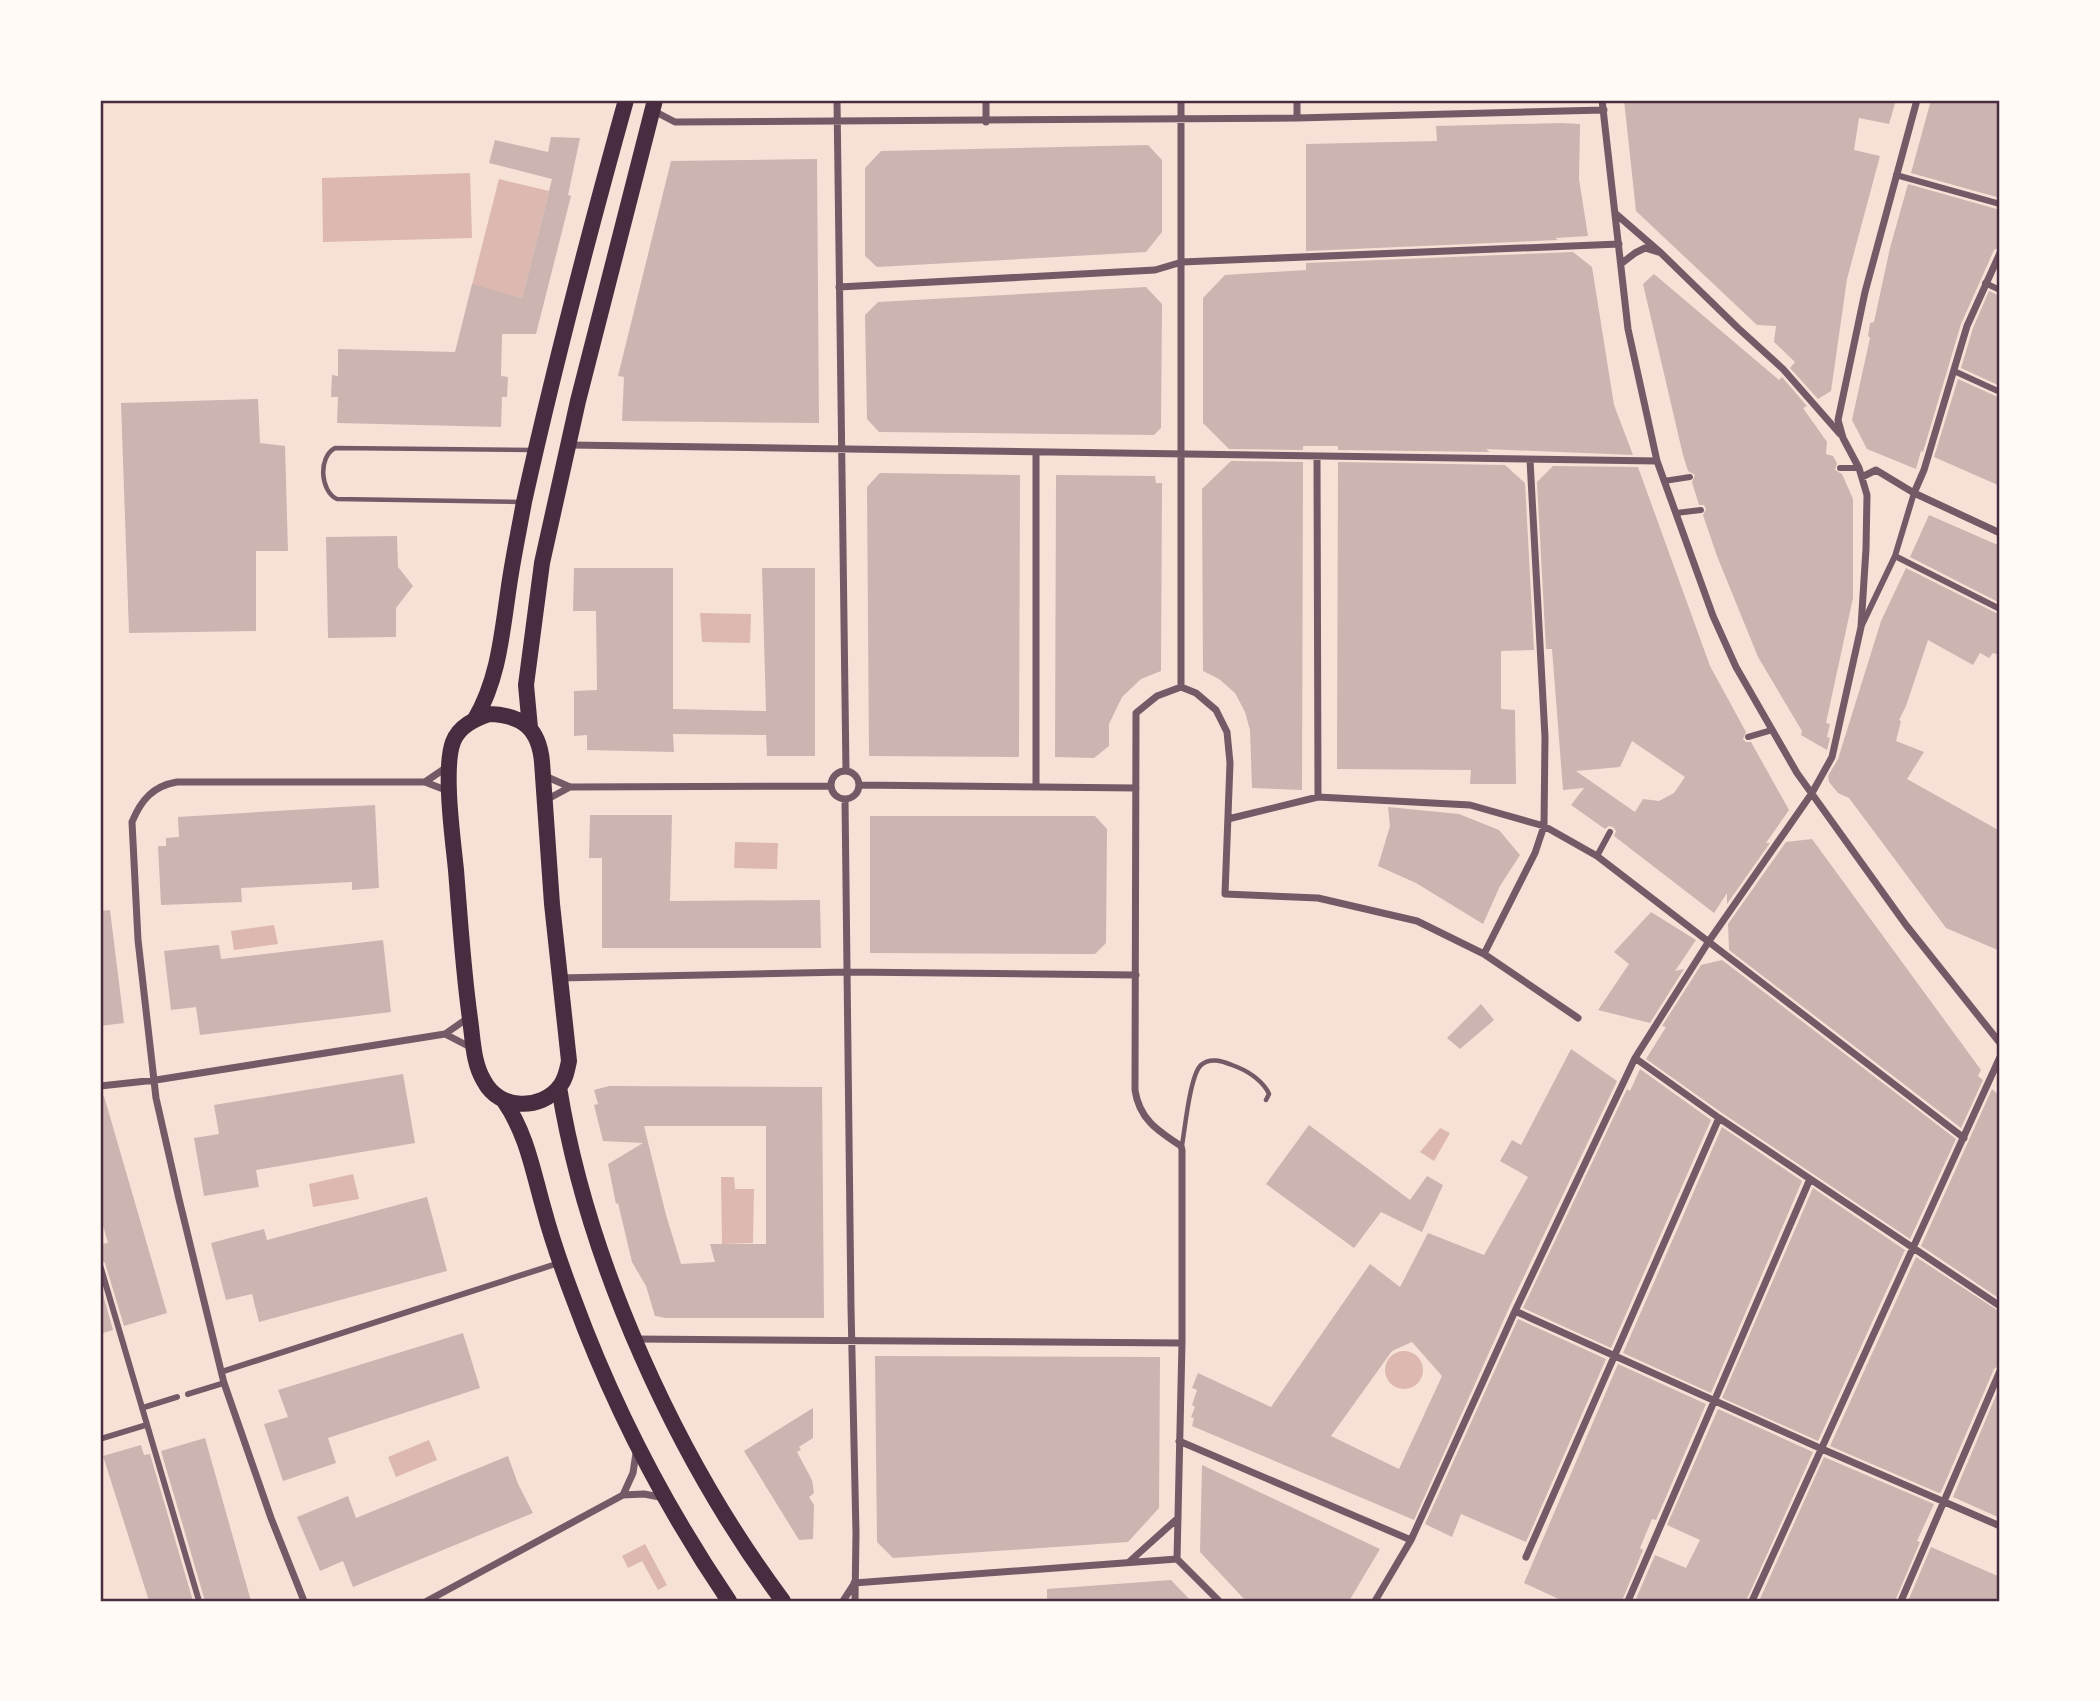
<svg xmlns="http://www.w3.org/2000/svg" width="2100" height="1701" viewBox="0 0 2100 1701" font-family="'Nunito Sans',sans-serif">
<rect width="100%" height="100%" fill="#f7e1d7"/>
<path fill="#dcb8b0" d="M470,173L472,238L323,242L322,178Z
M499,179L549,191L522,298L472,285Z
M700,613L751,614L750,643L702,642Z
M735,842L778,843L777,869L734,868Z
M274,925L278,944L234,950L231,931Z
M1440,1128L1450,1133L1434,1161L1420,1152Z
M353,1174L359,1199L313,1207L309,1184Z
M721,1177H734L735,1189H754L753,1243L722,1244Z
M1385 1370a19 19 0 1 1 38 0a19 19 0 1 1-38 0Z
M429,1440L437,1460L396,1477L388,1457Z
M645,1544L667,1585L658,1590L642,1561L628,1568L622,1556Z"/>
<path fill="#ccb4b1" fill-rule="evenodd" d="M1624,100H1896L1889,124L1859,118L1854,150L1880,156L1847,279L1831,391L1818,399L1790,368L1795,362L1774,342L1776,326L1757,325L1636,211Z
M1931,100H2000V198L1911,173Z
M1561,123L1580,124L1579,179L1588,236L1555,238L1558,240L1306,251V144L1437,141L1436,126Z
M551,137L580,138L568,195L571,196L536,334H502L501,376L508,377L507,397H502L501,427L337,423L338,397H331L332,375L338,376V349L455,352L472,284L522,298L552,179L489,163L495,140L548,152Z
M1148,145L1162,160V232L1146,252L877,267L865,256V168L881,151Z
M817,159L819,423L622,421L624,377L618,376L671,161Z
M1908,184L2000,210V247L1994,250L1961,324L1923,452L1921,451L1916,469L1867,449L1852,420L1870,338L1868,336L1870,323L1874,322L1890,248Z
M1573,252L1592,267L1614,405L1633,455L1486,449L1490,452L1338,450V446H1303V450L1229,449L1203,423V298L1225,275L1306,270V263Z
M1654,274L1779,380L1782,377L1807,406L1803,408L1827,442L1826,454L1833,456L1837,463L1835,470L1842,474L1853,499V598L1826,723L1830,724L1827,737L1830,738L1827,750L1801,735L1802,731L1758,657L1717,556L1703,515L1706,509L1704,505H1699L1692,482L1695,475L1688,471L1683,455L1643,284Z
M1146,287L1162,304L1161,428L1154,435L879,432L867,419L865,315L878,302Z
M1989,291L2000,296V386L1961,368L1973,328Z
M1958,379L2000,398V486L1934,457Z
M258,399L260,443L285,446L288,551H256V631L129,633L121,403Z
M1231,461L1303,462L1302,790L1252,788L1250,730L1245,712L1235,693L1219,679L1203,671L1202,489Z
M1338,462L1505,465L1525,483L1534,650L1501,651V709L1515,710L1516,784H1470L1471,770L1337,769Z
M1553,466L1638,467L1710,666L1746,732L1743,739L1746,742H1751L1789,810L1766,843H1770L1727,904V893L1714,913L1614,836L1616,831L1613,827L1609,826L1605,829L1571,805L1584,788L1563,790L1552,649H1546L1537,482ZM1632,741L1685,777L1674,793L1659,801L1643,799L1635,812L1576,771L1620,767Z
M880,473L1020,475L1019,757L869,756L867,487Z
M1056,475L1155,476L1156,483H1162L1161,671L1141,679L1122,697L1109,724V746L1094,758L1055,757Z
M1929,515L2000,546V603L1910,557Z
M397,536L398,567L413,586L396,608V637L328,638L326,537Z
M574,568H673V709L766,711L762,568H815V756H767L766,735L673,734L674,752L587,750V735L574,736V691L597,690L596,611H573Z
M1906,568L2000,615V655L1993,653L1989,658L1980,653L1973,665L1928,640L1906,706L1899,720L1901,721L1896,741L1924,752L1907,779L2000,831V951L1946,928L1849,798L1838,793L1829,782L1828,776L1838,759L1881,621Z
M375,805L379,888L352,890V882L241,888L242,902L161,905L158,846H166V838L179,837L178,817Z
M1388,807L1459,814L1499,830L1520,855L1500,886L1483,924L1416,883L1378,866L1390,826Z
M590,815H672L670,901L820,900L821,948H602V858H589Z
M870,816H1095L1107,829L1106,943L1095,954L870,953Z
M1812,839L1981,1070L1978,1076L1983,1080L1961,1128L1729,950L1728,924L1786,842Z
M110,910L124,1023L100,1026V911Z
M1651,912L1696,940L1675,971L1684,969L1650,1023L1598,1010L1629,964L1614,952Z
M383,940L391,1012L200,1035L196,1007L171,1010L164,951L219,945L221,959Z
M1722,960L1956,1139L1910,1239L1722,1113L1646,1059L1666,1027L1662,1026L1701,965Z
M1481,1004L1494,1020L1460,1049L1447,1038Z
M1571,1049L1617,1081L1509,1308L1414,1520L1192,1426L1194,1418L1191,1417L1195,1407L1192,1405L1197,1390L1192,1388L1198,1373L1271,1407L1370,1264L1400,1287L1428,1233L1484,1255L1528,1177L1500,1161L1512,1140L1521,1145ZM1412,1342L1442,1376L1399,1469L1331,1436L1392,1351Z
M1640,1069L1711,1120L1611,1348L1523,1308L1627,1089L1630,1091Z
M403,1074L415,1143L256,1170L259,1187L204,1196L194,1138L219,1134L214,1105Z
M609,1086L822,1087L824,1318H666L655,1316L646,1286L632,1262L618,1203L616,1204L608,1164L643,1143L603,1141L594,1105L598,1104L594,1090ZM644,1126H766V1244H710L715,1262L681,1264L666,1215Z
M1992,1089L2000,1096V1299L1921,1246Z
M104,1096L167,1313L124,1326L105,1263L100,1259V1244L108,1243L100,1215V1097Z
M1309,1125L1410,1200L1427,1176L1443,1185L1422,1232L1381,1212L1354,1248L1266,1184Z
M1722,1127L1802,1181L1711,1393L1623,1353Z
M1813,1188L1905,1250L1818,1441L1722,1398Z
M427,1197L447,1271L259,1322L252,1294L226,1300L211,1243L264,1229L267,1240Z
M1916,1257L2000,1312V1365L1994,1369L1941,1492L1939,1493L1830,1446Z
M100,1284L113,1330L100,1334Z
M1518,1319L1606,1359L1526,1542L1461,1514L1452,1537L1425,1524Z
M463,1333L480,1388L328,1438L336,1463L283,1481L264,1424L288,1417L278,1390Z
M875,1356L1160,1357L1159,1508L1128,1542L893,1558L877,1542Z
M1618,1364L1706,1404L1656,1520L1652,1519L1640,1548L1643,1550L1622,1601H1563L1524,1583Z
M2000,1386V1518L1953,1497Z
M813,1408V1438L799,1447L801,1450L797,1452L812,1480L814,1493L809,1497L814,1505L813,1539L799,1540L744,1451Z
M1718,1409L1813,1452L1746,1601H1635L1655,1555L1686,1568L1700,1540L1667,1525Z
M205,1438L251,1601H205L161,1451Z
M141,1445L144,1455L150,1454L193,1601H149L103,1456Z
M508,1456L518,1484L533,1513L353,1587L343,1561L320,1571L297,1517L348,1496L356,1518Z
M1824,1457L1934,1504L1917,1541L1920,1542L1895,1601H1759Z
M1202,1465L1380,1549L1349,1601H1246L1200,1552Z
M1931,1547L2000,1577V1601H1908Z
M1171,1580L1191,1601H1047V1589Z"/>
<g fill="none" stroke-linecap="round" stroke-linejoin="round">
<path stroke="#755966" stroke-width="4.5" d="M520,502L337,499C320,491 318,457 335,448L533,450
M1182,1145C1185,1129 1190,1075 1201,1065C1210,1057 1222,1061 1232,1065C1246,1070 1259,1078 1267,1090L1269,1094L1266,1100"/>
<path stroke="#755966" stroke-width="6" d="M1896,175L2000,204
M1985,283L2000,290
M1954,371L2000,392
M1840,468H1859
M1664,481L1690,477
M1676,513L1701,510
M1895,556L2000,609
M1862,625L1895,556L1914,493
M1748,737L1772,730
M1597,856L1610,832
M100,1265L199,1601
M221,1372L559,1263
M188,1394L224,1383
M142,1408L177,1397
M100,1439L146,1425"/>
<path stroke="#755966" stroke-width="7" d="M837,100L846,771
M986,100V122
M1297,100V118
M1602,100L1628,329L1657,461L1713,616L1736,667L1797,773L1906,925L2000,1043
M652,110L675,122L1297,118L1604,110
M1616,214L1661,253L1738,328L1783,369L1840,434
M1622,263L1635,253L1645,248L1658,252
M839,287L1155,270L1182,262L1619,244
M569,445L1657,461
M1036,453V787
M1317,457L1318,797
M1862,477L1876,470L1914,493L2000,533
M1914,493L1924,470L1967,326L2000,253
M1181,687V100
M831 785a14 14 0 1 1 28 0a14 14 0 1 1-28 0Z
M545,776L570,787L831,786
M425,782L447,767
M859,785L1136,788
M845,799L851,1308L856,1533L855,1601
M546,800L570,787
M1228,819L1318,797L1470,805L1544,826L1597,856L1964,1138
M1484,954L1535,853L1544,826L1545,737L1530,460
M559,978L847,972L1136,975
M445,1034L472,1048
M1635,1058L1719,1118L2000,1306
M100,1086L156,1080L445,1034L468,1018
M1515,1311L1822,1449L2000,1526
M635,1339L1182,1343
M1179,1441L1411,1540
M623,1495L633,1473L636,1453
M1526,1557L1719,1118
M1177,1559L1182,1343V1150L1181,1146C1158,1131 1139,1119 1135,1090L1136,713L1157,696L1181,687L1196,693L1216,710L1227,732L1230,763L1225,894L1318,898L1417,921L1484,954L1578,1018
M1177,1559L1219,1601
M1129,1562L1178,1518
M854,1583L1177,1559
M304,1601L271,1518L224,1383L179,1199L156,1098L138,940L132,822C141,800 153,786 177,782H425L448,791
M427,1601L623,1495L644,1494L665,1498
M843,1601L854,1584
M1375,1601L1411,1540L1515,1311L1635,1058L1709,941L1812,793L1832,757L1861,627L1866,549L1867,495L1859,468L1843,438L1838,420L1865,292L1917,100
M1628,1601L1810,1179
M1752,1601L2000,1057
M1901,1601L2000,1371"/>
<path stroke="#4a2c40" stroke-width="16" d="M489,714C523,715 539,729 542,762L552,904L569,1061C567,1070 566,1078 560,1086C541,1111 499,1110 484,1081C473,1063 473,1040 470,1019C463,969 460,920 456,870C453,840 443,769 453,742C459,726 475,719 489,714Z
M475,719C499,678 502,632 509,586C513,558 519,530 524,502C554,367 589,233 626,100
M530,728L526,685L542,563L578,401L655,100
M559,1087C587,1262 677,1459 783,1601
M504,1101C527,1134 533,1172 544,1210C552,1240 563,1271 574,1300C613,1406 666,1508 729,1601"/>
</g>
<rect width="2100" height="1701" fill="none" stroke="#fffaf5" stroke-width="203"/>
<rect x="102" y="102" width="1896" height="1498" fill="none" stroke="#4a2c40" stroke-width="2.5"/>
</svg>
